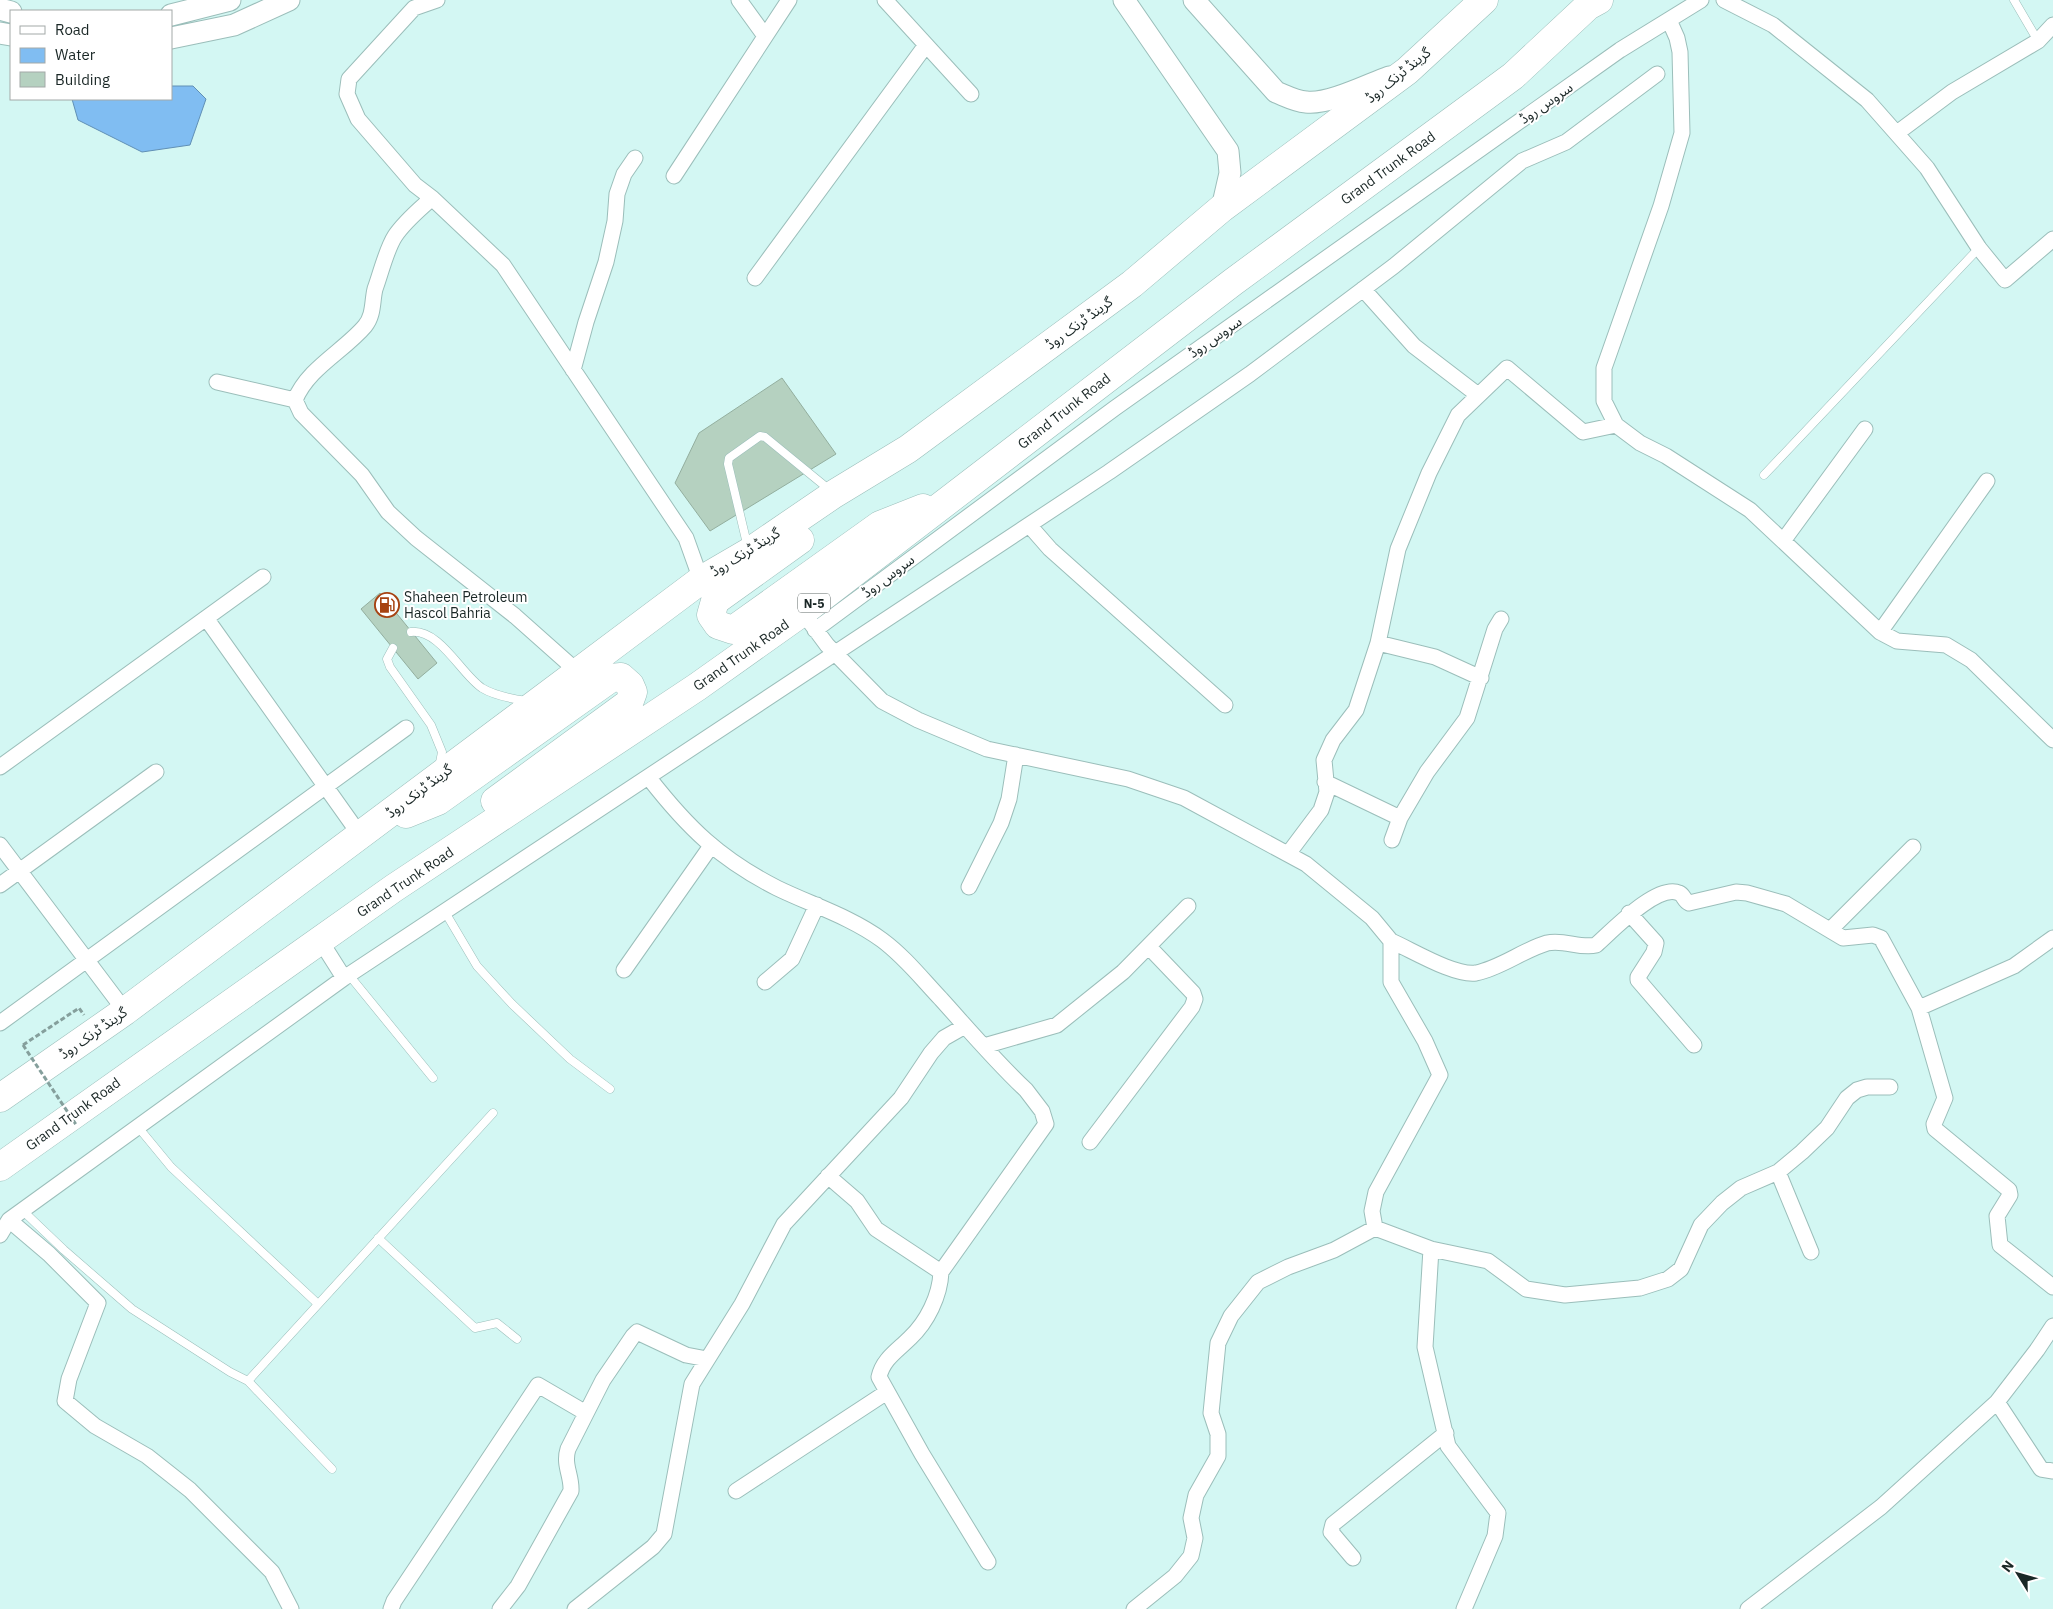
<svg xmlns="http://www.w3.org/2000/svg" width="2053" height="1609" viewBox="0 0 2053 1609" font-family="'IBM Plex Sans','Noto Sans Arabic',sans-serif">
<rect width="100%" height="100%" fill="#d3f7f3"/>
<path fill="#80bdf2" stroke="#6190b5" d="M171,86H193L206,99L190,145L142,152L78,120L72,99H171Z"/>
<path fill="#b5d1c0" stroke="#93ae9e" d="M782,378L836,454L710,531L675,483L699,433Z
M380,593L437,663L418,679L361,609Z"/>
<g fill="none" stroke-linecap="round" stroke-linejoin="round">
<defs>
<path id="lane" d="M2014,0L2038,41
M1764,475L1979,248
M748,548L728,464L729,458L760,436L765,437L831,491
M411,632C440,629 461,674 482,688C495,696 513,699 527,701
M393,648L387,659L390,667L431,725L442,752L439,768
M445,912L477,966L512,1004L570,1059L610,1089
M349,975L433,1078
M138,1127L171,1167L318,1304
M22,1210L64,1250L132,1309L230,1372L248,1381L332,1469
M378,1238L475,1328L497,1323L517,1339
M248,1381L493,1113"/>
<path id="street" d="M437,0L414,8L349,79L347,94L358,119L415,185L432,198L503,265L686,538L701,580
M739,0L765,36
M885,0L971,94
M1724,0L1773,25L1867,100L1927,168L1979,248L2005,280L2053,239
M1669,20L1677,38L1680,52L1682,133L1661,206L1604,368V401L1616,425L1640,443L1666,456L1750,510L1880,632L1897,641L1946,645L1971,660L2053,740
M1897,133L1952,92L2038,41L2053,25
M674,176L789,0
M432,198C419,210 405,221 395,236C386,250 381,273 375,289C372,301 374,315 365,326C344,351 308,368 295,400L301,413L362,475L388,512L416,538L515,616L578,672
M755,278L926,45
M1363,289L1414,346L1478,395
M573,370L586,322L606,262L615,221L617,194L624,174L635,158
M217,382L295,400
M1029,525L1050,549L1225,705
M1783,541L1865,429
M206,618L360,835
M810,622L827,645L882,701L918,720L987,749L1128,779L1184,798L1306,864L1372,918L1391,941V982L1425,1041L1440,1075L1376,1192L1372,1211L1375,1228
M815,630L1115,408L1620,50L1701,0
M1880,632L1987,481
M1378,643L1435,657L1481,678
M0,767L263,577
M649,778C688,828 720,859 777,888C812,905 851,917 882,940C905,957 922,979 941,999C969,1030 996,1062 1026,1090L1042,1111L1046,1124L941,1272C940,1296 927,1322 910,1338C897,1351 883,1359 879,1377L922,1454L988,1562
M1325,782L1400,818
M1392,840L1400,818L1427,772L1467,718L1495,629L1501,619
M0,845L125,1011
M1288,854L1321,810L1327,792L1324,760L1333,740L1356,710L1378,643L1398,549L1429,473L1458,415L1507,368L1583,432L1616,425
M0,885L156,772
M969,887L1001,823L1009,799L1016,755
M1629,913L1656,943L1654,952L1638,977V980L1694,1045
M1830,930L1913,847
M320,940L344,978
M1391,941C1412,950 1454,976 1476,973C1501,968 1523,950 1547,943C1564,939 1580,949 1596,945C1611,932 1657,883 1679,893C1684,895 1684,901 1689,903L1736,892L1747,893L1786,904L1843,938L1873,935L1881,938L1919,1008L1945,1098L1934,1124L1935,1129L2009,1190L2010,1195L1997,1216L2000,1245L2053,1287
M624,970L711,846
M765,982L792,959L817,905
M1919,1008L2014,966L2053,938
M0,1023L406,728
M984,1046L1057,1025L1123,972L1188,906
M1090,1142L1192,1007L1195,999L1193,993L1149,947
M1778,1172L1811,1252
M828,1176L857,1201L876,1229L941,1272
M9,1220L49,1254L98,1303L69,1379L65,1401L95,1426L147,1456L190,1490L272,1572L291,1609
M0,1235L9,1220L344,978L1109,472L1250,374L1394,266L1522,161L1566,142L1657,74
M1431,1249L1425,1347L1448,1446L1498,1513L1495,1536L1464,1609
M1997,1402L2041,1469L2053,1471
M736,1491L887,1392
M1353,1558L1331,1532L1333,1524L1446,1433
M391,1609L394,1601L538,1385L586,1413
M500,1609L518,1586L571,1491C572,1476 563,1465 568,1449L603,1380L633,1336L637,1332L686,1355L707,1359
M575,1609L653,1547L664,1534L692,1384L742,1304L784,1224L901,1098L931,1053L944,1038L965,1026
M1134,1609L1175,1576L1191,1556L1195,1538L1191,1518L1196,1495L1218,1456V1434L1211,1413L1218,1343L1231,1316L1258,1282L1288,1267L1334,1250L1375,1228L1431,1249L1488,1261L1526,1289L1565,1295L1640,1288L1668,1279L1681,1269L1701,1225L1722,1203L1741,1188L1778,1172L1802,1152L1827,1128L1847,1098L1857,1090L1867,1087H1890
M1748,1609L1881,1507L1997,1402L2037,1350L2053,1326"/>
<path id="secondary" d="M1124,0L1228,151L1230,173L1222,208
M1194,0L1276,92C1286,96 1295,101 1306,102C1328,105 1367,85 1389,77
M0,9L11,12
M171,15L230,0
M0,33L11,35
M171,38L234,25L289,0"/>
<path id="highway" d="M800,540L715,601L711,615L718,625L733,630L880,525L923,508
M406,814L438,801L611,678L621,677L630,685L633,692L629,703L495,801
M0,1098L125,1011L701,580L749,552L834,494L908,449L1132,284L1222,208L1407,71L1484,0
M0,1167L394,888L697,687L804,611L1233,282L1513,76L1588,6L1599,0"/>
</defs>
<use href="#lane" stroke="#9bbeba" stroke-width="9"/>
<use href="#street" stroke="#9bbeba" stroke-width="17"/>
<use href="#secondary" stroke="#9bbeba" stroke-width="23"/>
<use href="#highway" stroke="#9bbeba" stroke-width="29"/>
<path stroke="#859f9c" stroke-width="3" stroke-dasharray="5 2.5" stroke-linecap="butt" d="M23,1045L79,1008L84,1015"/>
<use href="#lane" stroke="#fff" stroke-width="8"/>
<use href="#street" stroke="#fff" stroke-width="15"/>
<use href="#secondary" stroke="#fff" stroke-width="21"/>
<use href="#highway" stroke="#fff" stroke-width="28"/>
<path stroke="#859f9c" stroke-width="3" stroke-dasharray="5 2.5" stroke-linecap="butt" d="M23,1045L77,1126"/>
</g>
<defs>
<symbol id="fuel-ring" viewBox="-11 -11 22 22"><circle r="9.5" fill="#fff" stroke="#a64211" stroke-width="1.5"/><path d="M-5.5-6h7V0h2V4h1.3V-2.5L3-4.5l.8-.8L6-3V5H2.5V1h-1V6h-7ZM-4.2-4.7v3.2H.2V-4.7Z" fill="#a64211"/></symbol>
</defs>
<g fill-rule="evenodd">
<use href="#fuel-ring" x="373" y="591" width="28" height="28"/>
</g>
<g text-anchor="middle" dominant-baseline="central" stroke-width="4" stroke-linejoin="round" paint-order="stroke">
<rect fill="#fff" stroke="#5f6867" stroke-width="1" x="798" y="593.5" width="32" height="19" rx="4"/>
<g font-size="12" font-weight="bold" fill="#1a2726">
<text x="814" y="603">N-5</text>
</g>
<g font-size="14" fill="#1a2726" stroke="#fff">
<text transform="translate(1398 75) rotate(-39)">گرینڈ ٹرنک روڈ</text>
<text transform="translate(1546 103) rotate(-35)">سروس روڈ</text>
<text transform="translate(1388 168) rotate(-36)">Grand Trunk Road</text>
<text transform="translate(1079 323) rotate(-36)">گرینڈ ٹرنک روڈ</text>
<text transform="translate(1215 337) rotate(-35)">سروس روڈ</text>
<text transform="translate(1064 411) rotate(-38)">Grand Trunk Road</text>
<text transform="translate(745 552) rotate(-32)">گرینڈ ٹرنک روڈ</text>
<text transform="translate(888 576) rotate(-37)">سروس روڈ</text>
<text transform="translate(741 655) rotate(-35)">Grand Trunk Road</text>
<text transform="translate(419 791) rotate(-37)">گرینڈ ٹرنک روڈ</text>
<text transform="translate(405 882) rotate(-34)">Grand Trunk Road</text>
<text transform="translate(93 1033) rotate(-35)">گرینڈ ٹرنک روڈ</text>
<text transform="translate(73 1114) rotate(-36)">Grand Trunk Road</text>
</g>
<g font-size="14" fill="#1a2726" stroke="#fff" text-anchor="start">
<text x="404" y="597">Shaheen Petroleum<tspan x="404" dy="16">Hascol Bahria</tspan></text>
</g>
</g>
<rect x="10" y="10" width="162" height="90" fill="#ffffff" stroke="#a3a9a8"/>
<rect x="20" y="26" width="25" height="8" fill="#ffffff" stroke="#a3a9a8"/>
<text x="55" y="35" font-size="15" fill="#1a2726">Road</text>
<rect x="20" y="48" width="25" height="15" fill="#80bdf2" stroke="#a3a9a8"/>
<text x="55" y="60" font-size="15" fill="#1a2726">Water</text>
<rect x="20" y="72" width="25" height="15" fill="#b5d1c0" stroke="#a3a9a8"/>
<text x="55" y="85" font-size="15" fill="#1a2726">Building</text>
<g transform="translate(2018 1574) rotate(307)" stroke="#ffffff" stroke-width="4" paint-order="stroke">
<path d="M0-4L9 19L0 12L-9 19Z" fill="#1a2726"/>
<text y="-8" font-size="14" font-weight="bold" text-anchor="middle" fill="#1a2726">N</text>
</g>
</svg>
